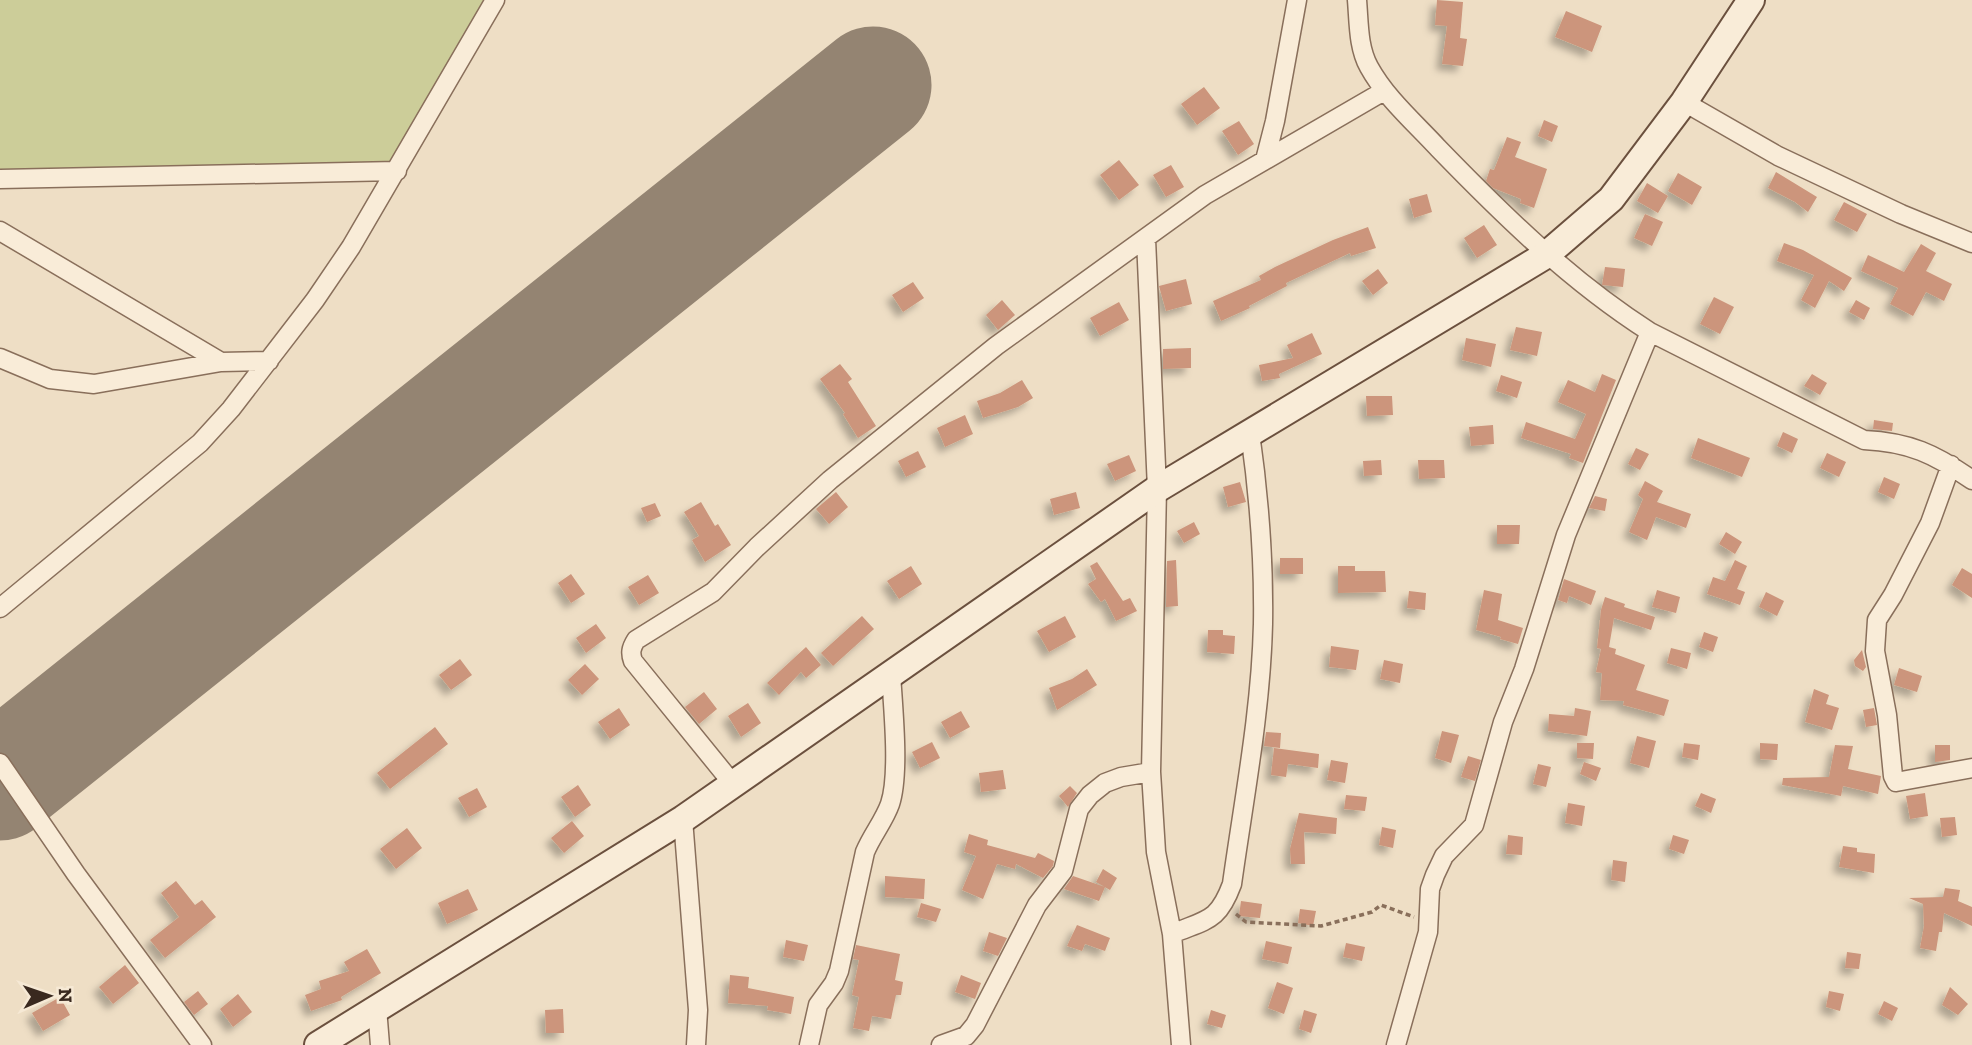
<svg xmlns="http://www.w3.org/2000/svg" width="1972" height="1045" viewBox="0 0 1972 1045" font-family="'Zilla Slab',serif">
<defs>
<filter id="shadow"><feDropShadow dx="-6" dy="6" stdDeviation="3.5" flood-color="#0004"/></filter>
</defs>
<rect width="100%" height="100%" fill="#eedec5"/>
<path fill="#cccd99" d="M0,0H493L399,167L0,177Z"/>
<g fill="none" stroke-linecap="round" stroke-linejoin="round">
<path stroke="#948472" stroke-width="117" d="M0,782L873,85"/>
</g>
<path fill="#cc957b" filter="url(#shadow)" d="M1437,0L1463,2L1460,38L1467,39L1463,66L1442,64L1447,26L1435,25Z
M1566,11L1602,26L1592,52L1555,37Z
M1204,87L1220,108L1197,125L1181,104Z
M1544,120L1558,126L1552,142L1538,136Z
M1239,121L1254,144L1238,155L1222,131Z
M1507,137L1521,142L1515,157L1547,169L1534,208L1520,203L1521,199L1493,188L1486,181L1490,169L1494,170Z
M1119,160L1139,185L1119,200L1100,175Z
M1171,165L1184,187L1166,197L1153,175Z
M1776,172L1817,197L1808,212L1795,202L1768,188Z
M1678,173L1702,187L1692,205L1668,191Z
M1647,183L1668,196L1658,213L1637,201Z
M1427,194L1432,212L1414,218L1409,199Z
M1844,202L1867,214L1857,232L1834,220Z
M1645,214L1663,222L1652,246L1634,238Z
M1484,225L1497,245L1477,258L1464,238Z
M1368,227L1376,248L1351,256L1350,253L1286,283L1287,286L1249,306L1250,308L1221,321L1213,301L1261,280L1259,276L1275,267L1333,240Z
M1784,243L1803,250L1852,278L1844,291L1829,281L1815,308L1801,300L1814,275L1777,261Z
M1921,244L1936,253L1926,271L1952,284L1944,301L1926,292L1913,316L1890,304L1898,288L1861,271L1868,255L1904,272Z
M1605,267L1625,269L1623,287L1602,285Z
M1378,269L1388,283L1373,295L1362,281Z
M1186,279L1192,304L1166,311L1159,286Z
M913,282L924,298L903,312L892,295Z
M1714,297L1734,307L1720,334L1700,324Z
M1002,300L1015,315L998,330L986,315Z
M1856,300L1870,308L1864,320L1849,312Z
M1119,302L1129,320L1100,336L1090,318Z
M1516,327L1542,332L1537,356L1510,350Z
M1312,333L1322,354L1279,374L1280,378L1262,381L1259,365L1293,358L1287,345Z
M1466,338L1496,344L1491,367L1462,360Z
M1191,348V368L1163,369V349Z
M840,364L852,379L848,382L876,426L858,438L843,414L845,413L820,379Z
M1602,374L1616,380L1583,463L1569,458L1571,454L1521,438L1526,422L1575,439L1586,414L1558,402L1568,380L1595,392Z
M1812,374L1827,383L1820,395L1804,386Z
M1501,375L1522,382L1517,398L1496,391Z
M1022,380L1033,398L1018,407L983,418L977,401L1000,393Z
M1366,396H1392L1393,415L1367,416Z
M965,415L973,434L945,447L937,428Z
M1874,420L1893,423L1892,431L1873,429Z
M1493,425L1494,444L1471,446L1469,427Z
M1783,432L1798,439L1792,453L1777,446Z
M1698,438L1750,458L1742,477L1691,458Z
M1636,448L1649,454L1640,470L1628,464Z
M918,451L926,467L906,477L898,461Z
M1827,453L1846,462L1839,477L1820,468Z
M1129,455L1136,471L1115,481L1107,464Z
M1381,460L1382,475L1364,476L1363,461Z
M1418,460H1444L1445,478L1419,479Z
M1884,477L1900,484L1894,499L1878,492Z
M1645,481L1663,491L1657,502L1691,514L1686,528L1656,517L1647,540L1629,532L1643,499L1638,495Z
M1240,482L1246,502L1228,507L1223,487Z
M836,492L848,507L829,524L816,509Z
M1076,492L1080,508L1054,515L1050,499Z
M1595,496L1607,499L1605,511L1589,508Z
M701,502L715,526L718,524L731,545L705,562L692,540L699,536L684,512Z
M655,503L661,516L647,522L641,508Z
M1194,522L1200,534L1184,543L1177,531Z
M1497,525H1520L1519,544H1497Z
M1726,532L1742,542L1735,554L1719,544Z
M1280,558H1303V574H1280Z
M1176,560L1178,606L1166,607L1167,561Z
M1735,560L1747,566L1737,589L1745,592L1740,605L1707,594L1713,577L1725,581Z
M1097,562L1123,601L1130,598L1137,611L1116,621L1105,599L1101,602L1088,584L1096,579L1090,566Z
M911,566L922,584L899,599L887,581Z
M1338,566H1355V571H1385L1386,592L1338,593Z
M1962,568L1972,574V598L1952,585Z
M571,574L585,594L571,603L558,583Z
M648,575L659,593L639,605L628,587Z
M1564,579L1596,591L1591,605L1569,596L1567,603L1558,600Z
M1484,590L1502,594L1498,620L1523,628L1518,644L1500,639L1501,637L1476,630Z
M1657,590L1680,597L1676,613L1652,607Z
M1409,591L1426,593L1425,610L1407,608Z
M1766,592L1784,601L1777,616L1759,607Z
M1605,597L1625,604L1624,607L1655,617L1651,630L1614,618L1609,647L1616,649L1615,654L1645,665L1636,690L1669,700L1664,716L1623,705L1624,701L1600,700L1602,673L1596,672L1601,649L1597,648L1601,610Z
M862,616L874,629L833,666L821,653Z
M1065,616L1076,637L1049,652L1037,631Z
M596,624L606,638L586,653L576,638Z
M1208,630H1223V635L1235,636L1234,654L1207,652Z
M1704,632L1718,637L1713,652L1699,647Z
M1331,646L1359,650L1356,670L1329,667Z
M806,647L821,665L806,678L801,672L779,695L767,683Z
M1671,648L1691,653L1687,669L1667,663Z
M1862,650L1866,667L1863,671L1855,666L1854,660Z
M460,659L472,675L451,690L439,675Z
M1384,660L1403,664L1400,683L1380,679Z
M585,664L599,679L582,695L568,680Z
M1899,668L1922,676L1917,692L1894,685Z
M1087,669L1097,685L1057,710L1049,688L1072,679Z
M1814,689L1829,695L1826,704L1839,708L1832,730L1805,722Z
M704,692L717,709L699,724L685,707Z
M748,703L761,723L741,737L728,716Z
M619,708L630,725L610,739L598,722Z
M1575,708L1591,711L1587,736L1548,731L1549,714L1574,716Z
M1874,708L1877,725L1866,727L1863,710Z
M961,711L970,727L950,738L941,722Z
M435,727L448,744L390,789L377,773Z
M1442,731L1459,735L1451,763L1435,758Z
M1266,732L1281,733L1280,748L1264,746Z
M1637,736L1656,741L1649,768L1630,763Z
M932,742L940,758L920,768L912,752Z
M1577,743H1594L1593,759L1577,758Z
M1684,743L1700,745L1698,760L1682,757Z
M1760,743L1778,744L1777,760L1760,759Z
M1835,745L1853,746L1848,769L1881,776L1878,794L1843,786L1841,796L1782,785L1783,778L1829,777Z
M1935,745H1950V760L1935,762Z
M1274,748L1319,754L1318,768L1288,764L1286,777L1271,775Z
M1468,756L1481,760L1475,781L1461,777Z
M1331,760L1348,763L1345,783L1327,780Z
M1584,762L1601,768L1596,781L1580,774Z
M1538,764L1551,767L1546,787L1533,784Z
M1003,770L1006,789L981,792L979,773Z
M578,785L591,805L575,817L561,797Z
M1070,786L1077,793L1068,807L1059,796Z
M477,788L487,807L469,817L458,798Z
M1701,793L1716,799L1711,813L1695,806Z
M1925,793L1928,816L1910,819L1906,796Z
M1346,795L1367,797L1365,811L1344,809Z
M1568,803L1585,806L1582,826L1565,823Z
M1299,813L1337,818L1336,834L1304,832L1305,864H1291L1290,849Z
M1955,817L1957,835L1942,837L1940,818Z
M572,821L584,836L564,853L551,838Z
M1382,827L1396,830L1393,848L1379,845Z
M407,828L422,848L396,869L380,849Z
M969,834L988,840L987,845L1035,858L1038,853L1054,861L1053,866L1043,878L1016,864L1015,869L997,864L983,899L962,890L976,856L964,852Z
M1508,835L1523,837L1522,855L1506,854Z
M1673,835L1689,840L1684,854L1669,849Z
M1843,846L1857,848V852L1875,854L1874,873L1839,867Z
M1613,860L1627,862L1625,882L1611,880Z
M1103,869L1117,878L1110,890L1096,882Z
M885,876L925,879L924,899L885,897Z
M1073,876L1105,887L1099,901L1064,889Z
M176,881L195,905L202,900L216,917L165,958L150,940L179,917L161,893Z
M1945,888L1960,890L1958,901L1972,907V926L1944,913L1942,932H1939L1936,951L1920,948L1924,926L1923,904L1909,898L1943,897Z
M468,889L478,910L447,924L438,903Z
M1241,901L1262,904L1260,918L1239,916Z
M921,903L941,909L936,922L917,917Z
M1300,909L1316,911L1313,926L1298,923Z
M1077,925L1110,938L1105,951L1085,944L1082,951L1067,946Z
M989,932L1007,938L998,956L983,951Z
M786,940L808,945L804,961L783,957Z
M1266,941L1292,947L1288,964L1262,959Z
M1346,943L1365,947L1362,961L1343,957Z
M856,945L900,954L895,980L903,982L901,995H896L891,1019L872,1016L869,1031L853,1028L859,997L852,995L859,960L853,959Z
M367,949L381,973L341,997L342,1000L311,1011L305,995L321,989L319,981L349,971L344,962Z
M1847,952L1861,954L1859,969L1845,968Z
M125,965L139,983L113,1004L99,987Z
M730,975L749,977L748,988L794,997L791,1014L767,1010L768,1006L728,1003Z
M961,975L981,983L975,999L955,992Z
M1277,982L1293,988L1284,1014L1268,1008Z
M1950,987L1968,1004L1958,1015L1942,1005Z
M198,991L208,1004L194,1015L184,1002Z
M1829,991L1844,994L1840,1011L1826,1007Z
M238,994L252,1012L233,1027L220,1009Z
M60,997L70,1015L43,1031L32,1013Z
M1884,1001L1898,1008L1892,1021L1878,1014Z
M563,1009L564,1033H546L545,1010Z
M1211,1010L1226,1015L1222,1028L1207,1024Z
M1304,1010L1317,1014L1311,1033L1299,1029Z"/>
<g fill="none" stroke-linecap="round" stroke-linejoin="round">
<defs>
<path id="street" d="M1357,0C1359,23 1358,47 1369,67C1386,98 1414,122 1438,148C1503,215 1570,281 1650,332L1864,440C1909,442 1935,454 1972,480
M1684,102L1778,156L1901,214L1972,243
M1265,160L1275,121L1297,0
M0,179L397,171
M0,231L221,362
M1146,239L1157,489L1151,772L1156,852L1172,934L1181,1045
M0,358L50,379L94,384L221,362L269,361
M1951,465L1930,523L1893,595L1877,620L1875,651L1887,715L1893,776L1896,782L1972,768
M0,608L200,443L231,409L315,300L351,247L495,0
M0,763L76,874L202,1045
M733,784L633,661C630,653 631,648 636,640L713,592L757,547L830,480L996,346L1205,195L1384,91
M683,819L698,1010L696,1045
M1172,934C1207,919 1218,922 1232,884C1244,798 1261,711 1263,624C1264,560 1259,496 1250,433
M377,1008L380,1045
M809,1045L818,1005L834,983L839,971L865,852C872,835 884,821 890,804C900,774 893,708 891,674
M941,1045L966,1036L975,1025L1037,905L1063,871L1079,809L1090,795L1105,783L1121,777L1151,772
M1396,1045L1428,932L1430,889L1435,875L1444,856L1474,825L1503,722L1524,669L1566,535L1650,332"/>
<path id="secondary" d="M318,1045L683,819L1157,489L1546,255L1611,199L1684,102L1751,0"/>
</defs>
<use href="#street" stroke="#896f5b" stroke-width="21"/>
<use href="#secondary" stroke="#6b503e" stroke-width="30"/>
<path stroke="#896f5b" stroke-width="3.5" stroke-dasharray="5 3.5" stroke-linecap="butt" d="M1236,914L1246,922L1321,926L1372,912L1381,905L1414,917"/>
<use href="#street" stroke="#f9ecd8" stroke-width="18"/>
<use href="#secondary" stroke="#f9ecd8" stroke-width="26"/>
</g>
<g transform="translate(49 996) rotate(88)" stroke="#f6e9d5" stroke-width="5" paint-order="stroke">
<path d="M0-5L12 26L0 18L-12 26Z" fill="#39291f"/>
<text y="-10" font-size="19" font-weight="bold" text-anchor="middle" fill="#39291f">N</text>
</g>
</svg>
